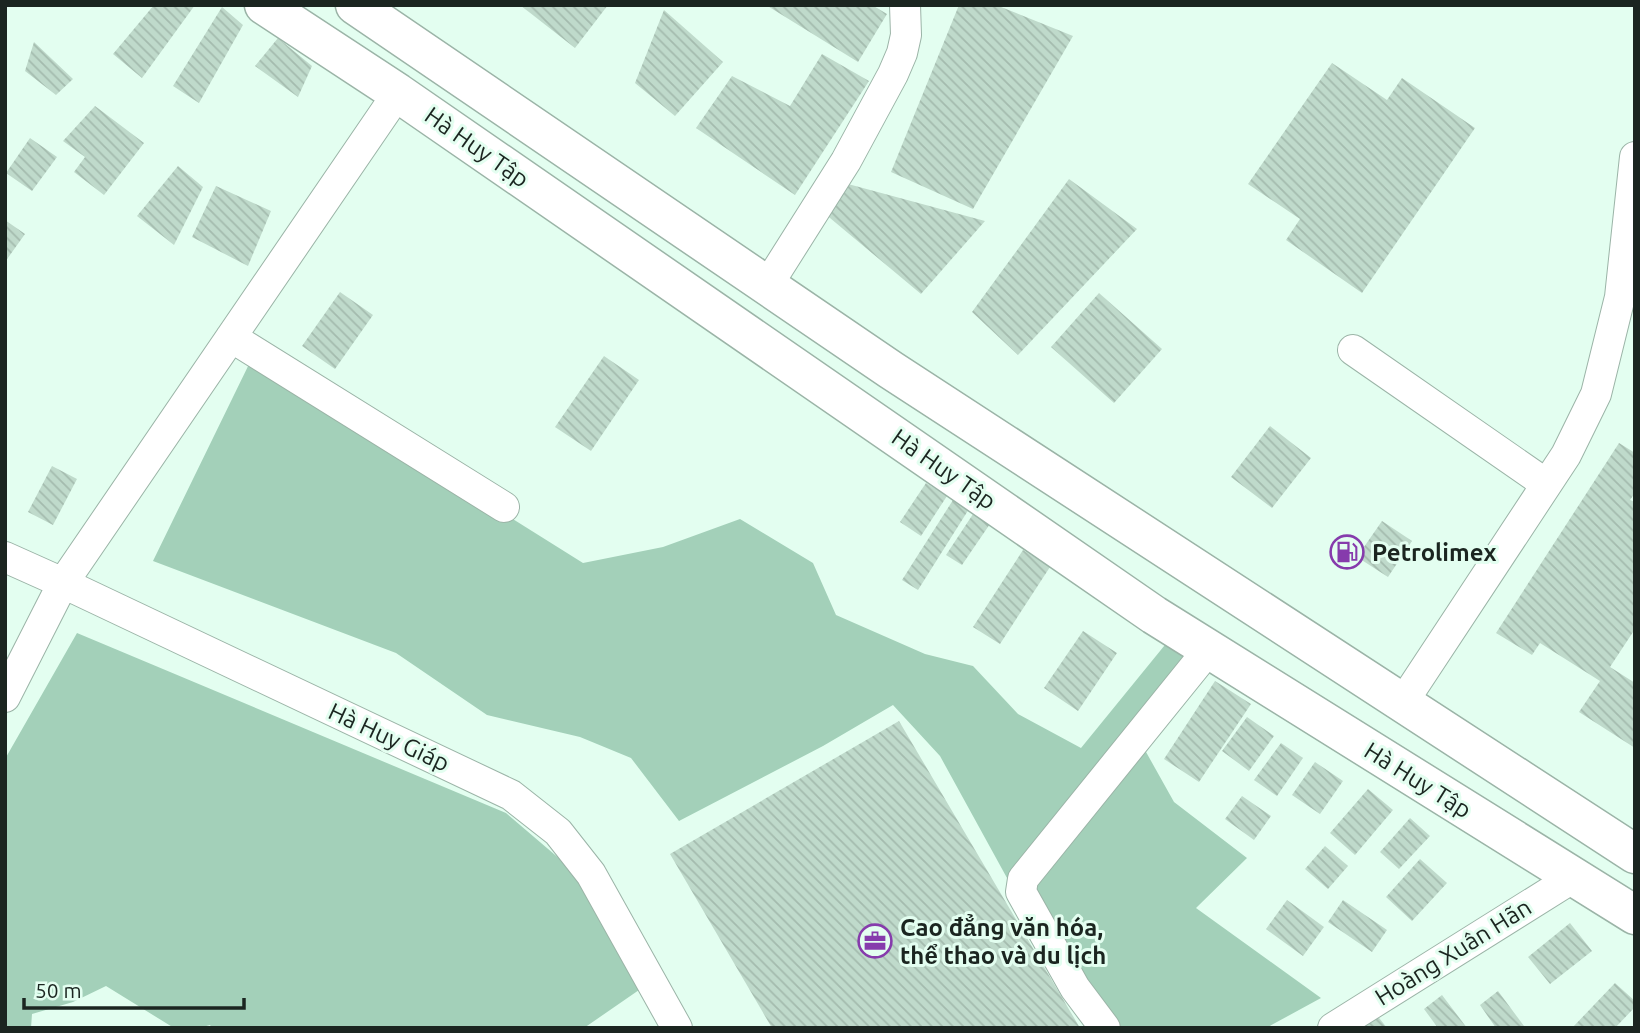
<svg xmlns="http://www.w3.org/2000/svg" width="1640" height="1033" viewBox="0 0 1640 1033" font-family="Ubuntu,sans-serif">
<defs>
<pattern id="building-back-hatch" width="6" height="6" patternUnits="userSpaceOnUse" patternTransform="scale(1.75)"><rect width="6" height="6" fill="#bfdacb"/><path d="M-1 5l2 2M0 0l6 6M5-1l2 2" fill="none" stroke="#a4bbae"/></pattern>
</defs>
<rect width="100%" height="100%" fill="#e3fef0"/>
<path fill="#a3d0b9" d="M253,356L583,563L663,547L740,519L813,563L836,615L925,654L973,666L1018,714L1081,748L1182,624L1208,646L1141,743L1174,802L1247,858L1196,908L1321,998L1266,1028H1094L1046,949L940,756L893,705L823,746L679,821L631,758L580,737L487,715L396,653L153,561Z
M77,633L506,813L575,872L639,990L584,1028H212L210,1025L199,1028H174L106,986L73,1002L32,1014L31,1028H5V759Z"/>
<path fill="url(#building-back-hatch)" d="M154,5H195L142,78L113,54Z
M520,5H608L575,48Z
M766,5H872L887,14L858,62Z
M959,5H996L1073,36L973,209L891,172Z
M222,7L243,25L199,103L173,86Z
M664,10L723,62L675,116L635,83Z
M278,38L312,66L298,97L255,66Z
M34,42L73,79L56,95L25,71Z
M822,54L869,81L795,195L696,128L732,76L790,106Z
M1332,63L1387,100L1402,78L1475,128L1362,293L1286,240L1300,219L1248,184Z
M95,106L144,143L104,195L74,172L85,157L63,141Z
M30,138L57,157L32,191L6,173Z
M178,166L203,187L174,245L137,216Z
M1069,179L1137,229L1018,355L972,312Z
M848,184L985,221L921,294L824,213Z
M216,186L271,211L248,266L192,237Z
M5,220L25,234L5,262Z
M340,292L373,315L335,369L302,346Z
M1099,293L1162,349L1114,403L1051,347Z
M604,356L639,380L591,451L555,427Z
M1270,426L1311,458L1272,508L1231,477Z
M1619,443L1635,453V493L1630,500L1635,502V629L1610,667L1635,683V748L1579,712L1600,681L1540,643L1532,655L1496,633Z
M52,466L77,479L53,525L28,512Z
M926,483L947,496L921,536L900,522Z
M953,500L969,509L918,590L902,580Z
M975,511L992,521L962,565L946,555Z
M1382,521L1412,541L1388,577L1357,557Z
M1023,550L1050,567L1000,644L973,627Z
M1083,631L1117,653L1078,711L1044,688Z
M1215,681L1251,704L1199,782L1164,759Z
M1247,717L1274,736L1249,771L1222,751Z
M899,721L1080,1028H772L670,854Z
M1281,743L1303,758L1277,796L1254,780Z
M1315,762L1343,781L1320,814L1292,795Z
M1368,789L1393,810L1355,855L1330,833Z
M1242,796L1271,816L1254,840L1225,819Z
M1410,818L1430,836L1399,869L1380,852Z
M1325,846L1348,866L1328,889L1305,869Z
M1420,859L1447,883L1412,921L1386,897Z
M1287,900L1324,927L1303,956L1266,929Z
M1343,900L1387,930L1372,952L1328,922Z
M1570,923L1592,951L1550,984L1528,957Z
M1615,983L1635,1001V1007L1615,1028H1572Z
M1498,991L1524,1026L1521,1028H1496L1480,1005Z
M1442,995L1467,1028H1438L1424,1009Z
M1376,1014L1387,1028H1359Z"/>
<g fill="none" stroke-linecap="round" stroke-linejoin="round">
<defs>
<path id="minor" d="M767,286L846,161L893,74L902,53L906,35L905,5
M231,337L504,507
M1353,350L1546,484
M5,557L63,583L511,795L558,832L591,874L677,1028
M5,697L63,583L398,93
M1403,702L1566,455L1596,394L1620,297L1635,157
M1105,1028L1075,988L1021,892L1023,879L1209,649
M1333,1028L1574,877"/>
<path id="major" d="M264,5L398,93L1154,615L1635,915
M355,5L891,370L1635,854"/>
</defs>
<use href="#minor" stroke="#9bb4a7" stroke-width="32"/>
<use href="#major" stroke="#9bb4a7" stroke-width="41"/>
<use href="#minor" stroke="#fff" stroke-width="30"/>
<use href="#major" stroke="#fff" stroke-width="38"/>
</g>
<defs>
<symbol id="fuel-ring" viewBox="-11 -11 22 22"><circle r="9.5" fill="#e3fef0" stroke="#863bac" stroke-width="1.5"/><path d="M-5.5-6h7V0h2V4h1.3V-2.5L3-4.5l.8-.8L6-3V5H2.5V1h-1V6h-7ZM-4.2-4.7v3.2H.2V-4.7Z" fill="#863bac"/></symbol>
<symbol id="office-ring" viewBox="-11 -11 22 22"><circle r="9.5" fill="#e3fef0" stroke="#863bac" stroke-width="1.5"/><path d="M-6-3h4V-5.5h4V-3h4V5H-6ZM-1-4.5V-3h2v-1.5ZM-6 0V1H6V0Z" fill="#863bac"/></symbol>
</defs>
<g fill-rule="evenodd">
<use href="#fuel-ring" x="1328" y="533" width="38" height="38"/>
<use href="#office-ring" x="856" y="922" width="38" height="38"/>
</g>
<g text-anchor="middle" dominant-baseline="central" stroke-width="6" stroke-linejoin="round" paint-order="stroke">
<g font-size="24" fill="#1b2520" stroke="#e3fef0">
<text transform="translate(477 147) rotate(35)">Hà Huy Tập</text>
<text transform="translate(944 469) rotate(35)">Hà Huy Tập</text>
<text transform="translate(389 737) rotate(25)">Hà Huy Giáp</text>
<text transform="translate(1418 780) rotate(32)">Hà Huy Tập</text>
<text transform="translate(1453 952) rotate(-32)">Hoàng Xuân Hãn</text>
</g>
<g font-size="24" font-weight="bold" fill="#1b2520" stroke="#e3fef0" text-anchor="start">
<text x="1372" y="552">Petrolimex</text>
<text x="900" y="927">Cao đẳng văn hóa,<tspan x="900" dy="28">thể thao và du lịch</tspan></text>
</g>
</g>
<rect width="1640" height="1033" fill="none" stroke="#1b2520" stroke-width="14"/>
<path d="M24 998v10h220v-10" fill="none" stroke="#1b2520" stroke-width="3.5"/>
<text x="35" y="998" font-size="21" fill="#1b2520" stroke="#e3fef0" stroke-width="5" paint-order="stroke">50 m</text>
</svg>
